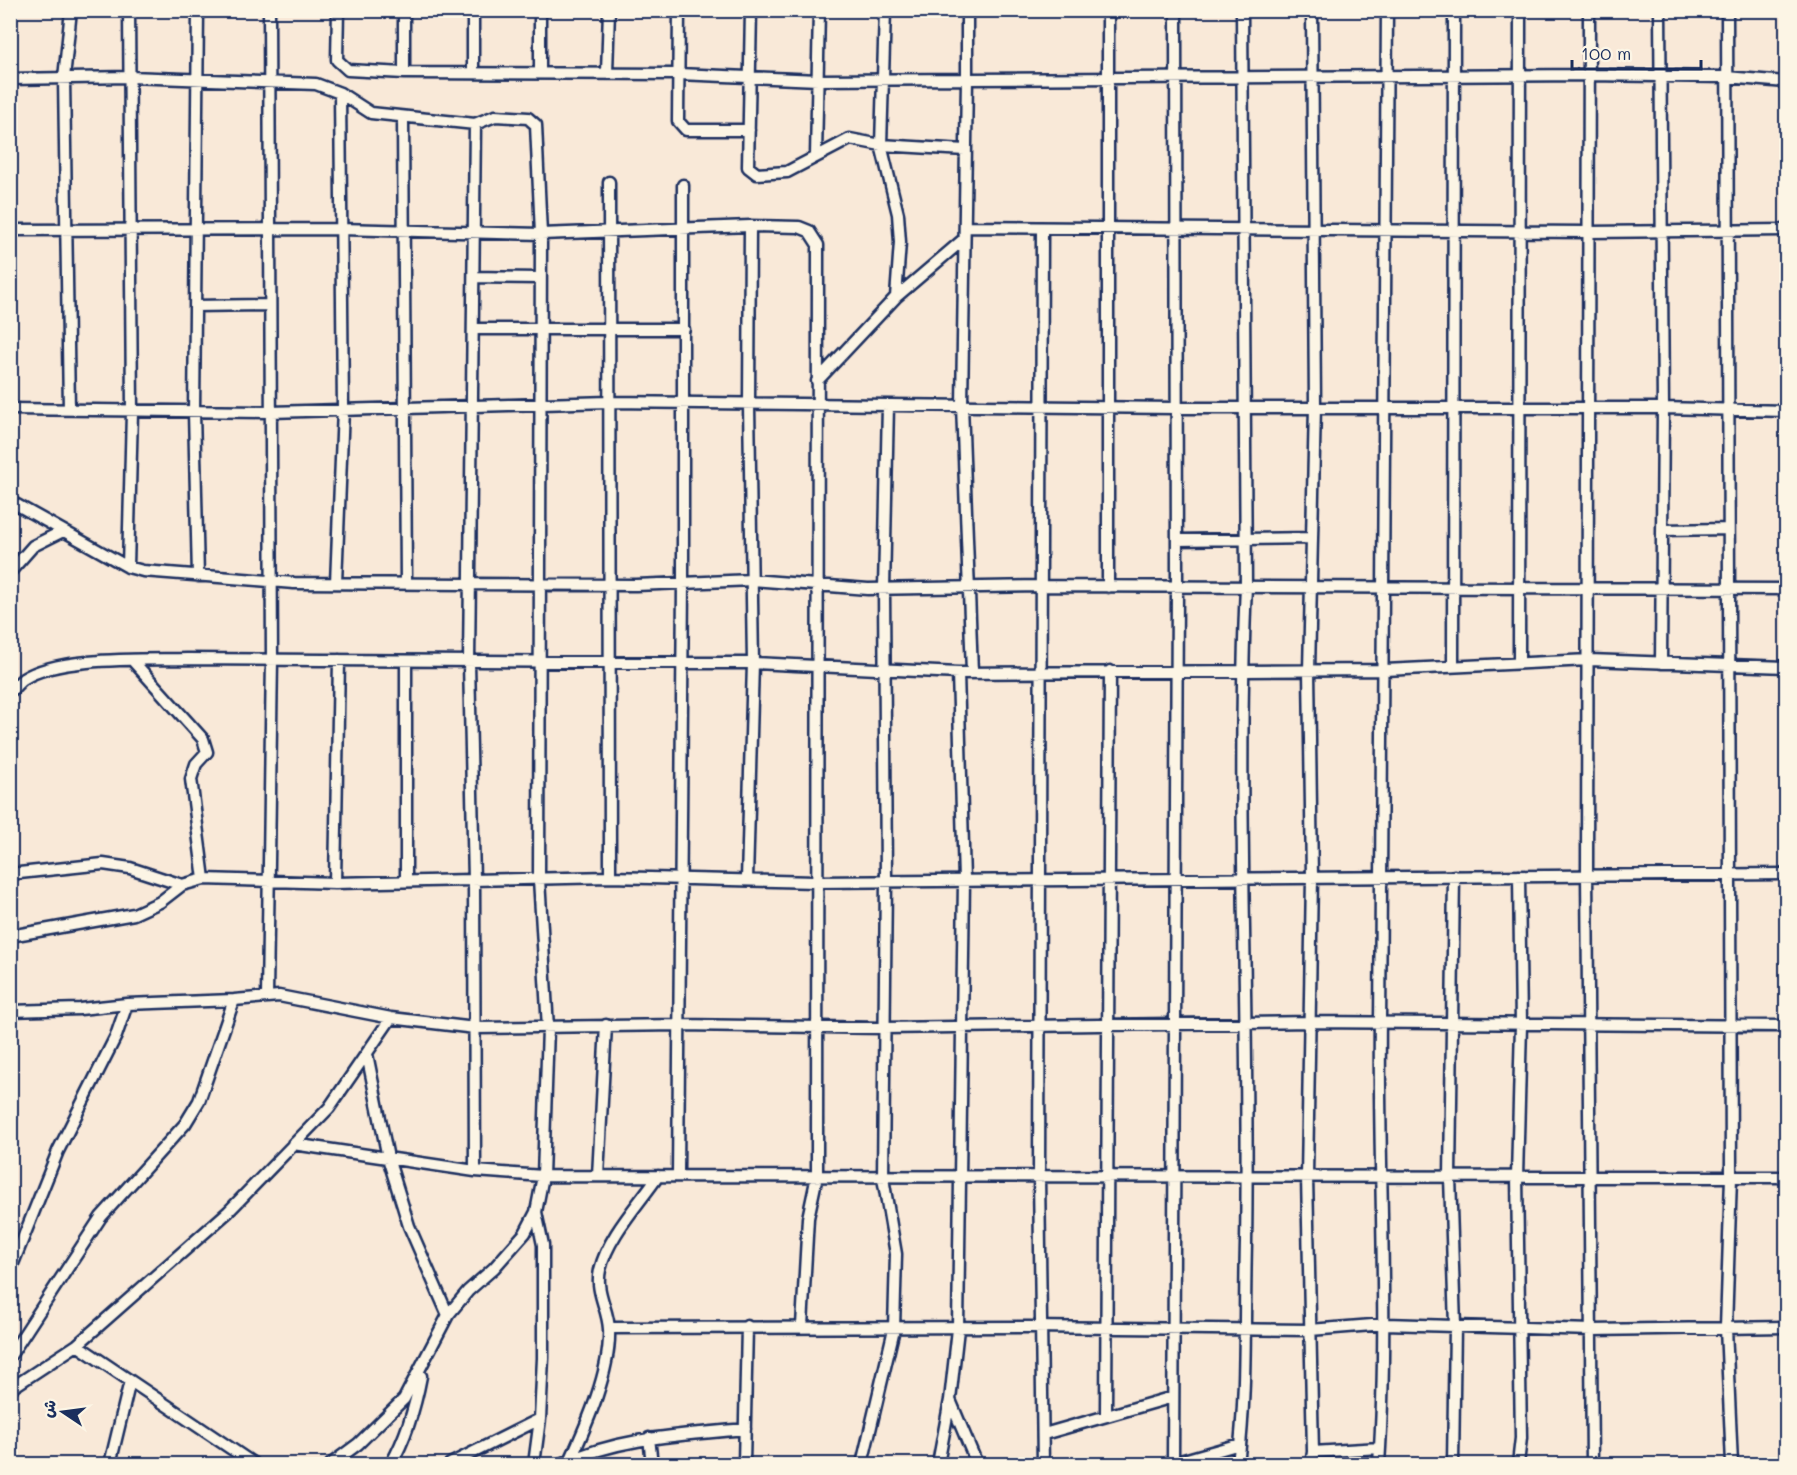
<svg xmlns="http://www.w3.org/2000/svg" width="1797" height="1475" viewBox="0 0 1797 1475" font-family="Mali,'Playpen Sans Arabic',sans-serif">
<rect width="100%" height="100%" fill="#f9e9d8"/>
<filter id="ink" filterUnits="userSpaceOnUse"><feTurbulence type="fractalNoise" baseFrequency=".0167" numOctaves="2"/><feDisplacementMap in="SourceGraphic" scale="12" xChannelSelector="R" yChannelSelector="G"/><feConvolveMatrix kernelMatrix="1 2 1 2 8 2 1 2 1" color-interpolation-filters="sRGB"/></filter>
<g filter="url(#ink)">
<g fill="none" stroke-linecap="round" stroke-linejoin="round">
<defs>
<path id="minor" d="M198,10L194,412L198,576
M338,10L337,60L348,70L404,73L678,74L818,80L967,79L962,405L972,672
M404,10V73
M540,10V73
M679,10L678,121L686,130H749
M751,10L748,167L757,174L787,172L850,139L881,145L965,150
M885,10L881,145L898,214L900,242L896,297
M967,10V79L1589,75L1726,77L1786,82
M1108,10V587
M1589,10L1587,874L1592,1464
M1660,10L1663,408L1661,663
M1727,10L1731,1177L1726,1328L1732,1464
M473,71V10
M607,73L609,10
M10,79L130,77L316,84L340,93L371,113L475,124L495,116L528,118L536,125L541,234L539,879L548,1028L543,1176L536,1212L525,1233L494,1268L468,1291L448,1315L404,1399L358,1444L331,1464
M403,118L406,582
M475,124L469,663L474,880L475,1171
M816,156L819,10
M609,182L610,877
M965,227L1588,232L1786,230
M1042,228L1039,1177L1043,1464
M10,230L340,229L541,234L750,226L799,227L809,231L818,245L817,1176L808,1218L802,1326
M474,277L540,278
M195,306L270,305
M473,329H684
M817,381L896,297L964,239
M10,409L271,412L609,402L1175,408H1663L1786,411
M69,410L64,78L71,10
M10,501L128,567L143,571L294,583L636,585L752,580L868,589L1042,586L1786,589
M1662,530L1728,529
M1177,540L1312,538
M128,567L132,412L129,10
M10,572L33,546L63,531
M336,583L343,409L340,93
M132,660L203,739L207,752L196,764L191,779L204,879
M406,662V881
M1519,662L1520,10
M1453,665L1454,10
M10,692C14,688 19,682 23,679C58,656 145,660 187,659L753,663L958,673L1385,670L1589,660L1786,667
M10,874L103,864L130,868L182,885
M747,880L753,663L749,405L750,226
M335,883L339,660
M10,936L134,914L160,902L182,885L204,879L335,883L610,877L815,882L1786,874
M267,997L272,659L269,10
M10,1011L80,1009L127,1004L234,1000L279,996L391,1018L475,1028L679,1025L884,1028L1310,1022L1786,1026
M367,1054L388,1158L409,1226L448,1315
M293,1144L475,1171L543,1176L1786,1177
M598,1176L606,1025
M678,1176L683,583V185
M10,1271L58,1151L116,1036L127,1004
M609,1328L1029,1327L1310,1330L1385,1324L1592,1330L1786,1327
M77,1345L254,1464
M10,1356L101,1217L185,1124L199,1101L234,1000
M10,1389L77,1345L228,1212L329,1108L391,1018
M950,1400L977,1464
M1106,1415L1110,671
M1044,1434L1173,1397
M649,1438L652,1464
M1313,1452L1380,1448
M570,1461C587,1424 611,1370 609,1329C608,1308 595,1292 600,1270C608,1236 639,1204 658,1176
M1173,1463L1240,1444
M110,1464L130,1381
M391,1464C407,1436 415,1408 421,1376
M450,1464L540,1419
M534,1464L540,1419L543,1358V1245L536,1212
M561,1464C620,1437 681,1435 745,1429
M744,1464L747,1326
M862,1464L894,1329L896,1254L883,1178L886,880L884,589L888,405
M938,1464L950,1400L958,1329L964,880L958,673
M1173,1464L1177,587L1176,10
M1238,1464C1247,1392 1244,1316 1246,1243C1250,1024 1236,805 1246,586L1242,10
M1311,1464L1313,1452L1307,1177L1312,877L1309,671L1315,406L1312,10
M1379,1464C1389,1316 1378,1168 1380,1019C1384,683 1387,347 1387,10
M1453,1464L1455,1326L1450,1177L1454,876
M1518,1464L1521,1438L1517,1177L1521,1025L1519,876"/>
</defs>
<use href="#minor" stroke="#1b2f5e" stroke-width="15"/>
<use href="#minor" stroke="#fcf5e5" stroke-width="10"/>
</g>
</g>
<rect width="1797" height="1475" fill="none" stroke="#fcf5e5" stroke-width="36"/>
<rect x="18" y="18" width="1761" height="1439" fill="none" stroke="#1b2f5e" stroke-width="2" filter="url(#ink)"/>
<g transform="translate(63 1412) rotate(283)" stroke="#fcf5e5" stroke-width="4.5" paint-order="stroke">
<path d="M0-4.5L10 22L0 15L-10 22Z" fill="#1b2f5e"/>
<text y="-9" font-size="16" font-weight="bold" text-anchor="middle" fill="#1b2f5e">ش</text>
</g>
<path d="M1572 60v9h129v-9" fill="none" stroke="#1b2f5e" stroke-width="3"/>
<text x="1581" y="60" font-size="18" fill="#1b2f5e" stroke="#fcf5e5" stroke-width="4.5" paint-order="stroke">100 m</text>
</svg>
